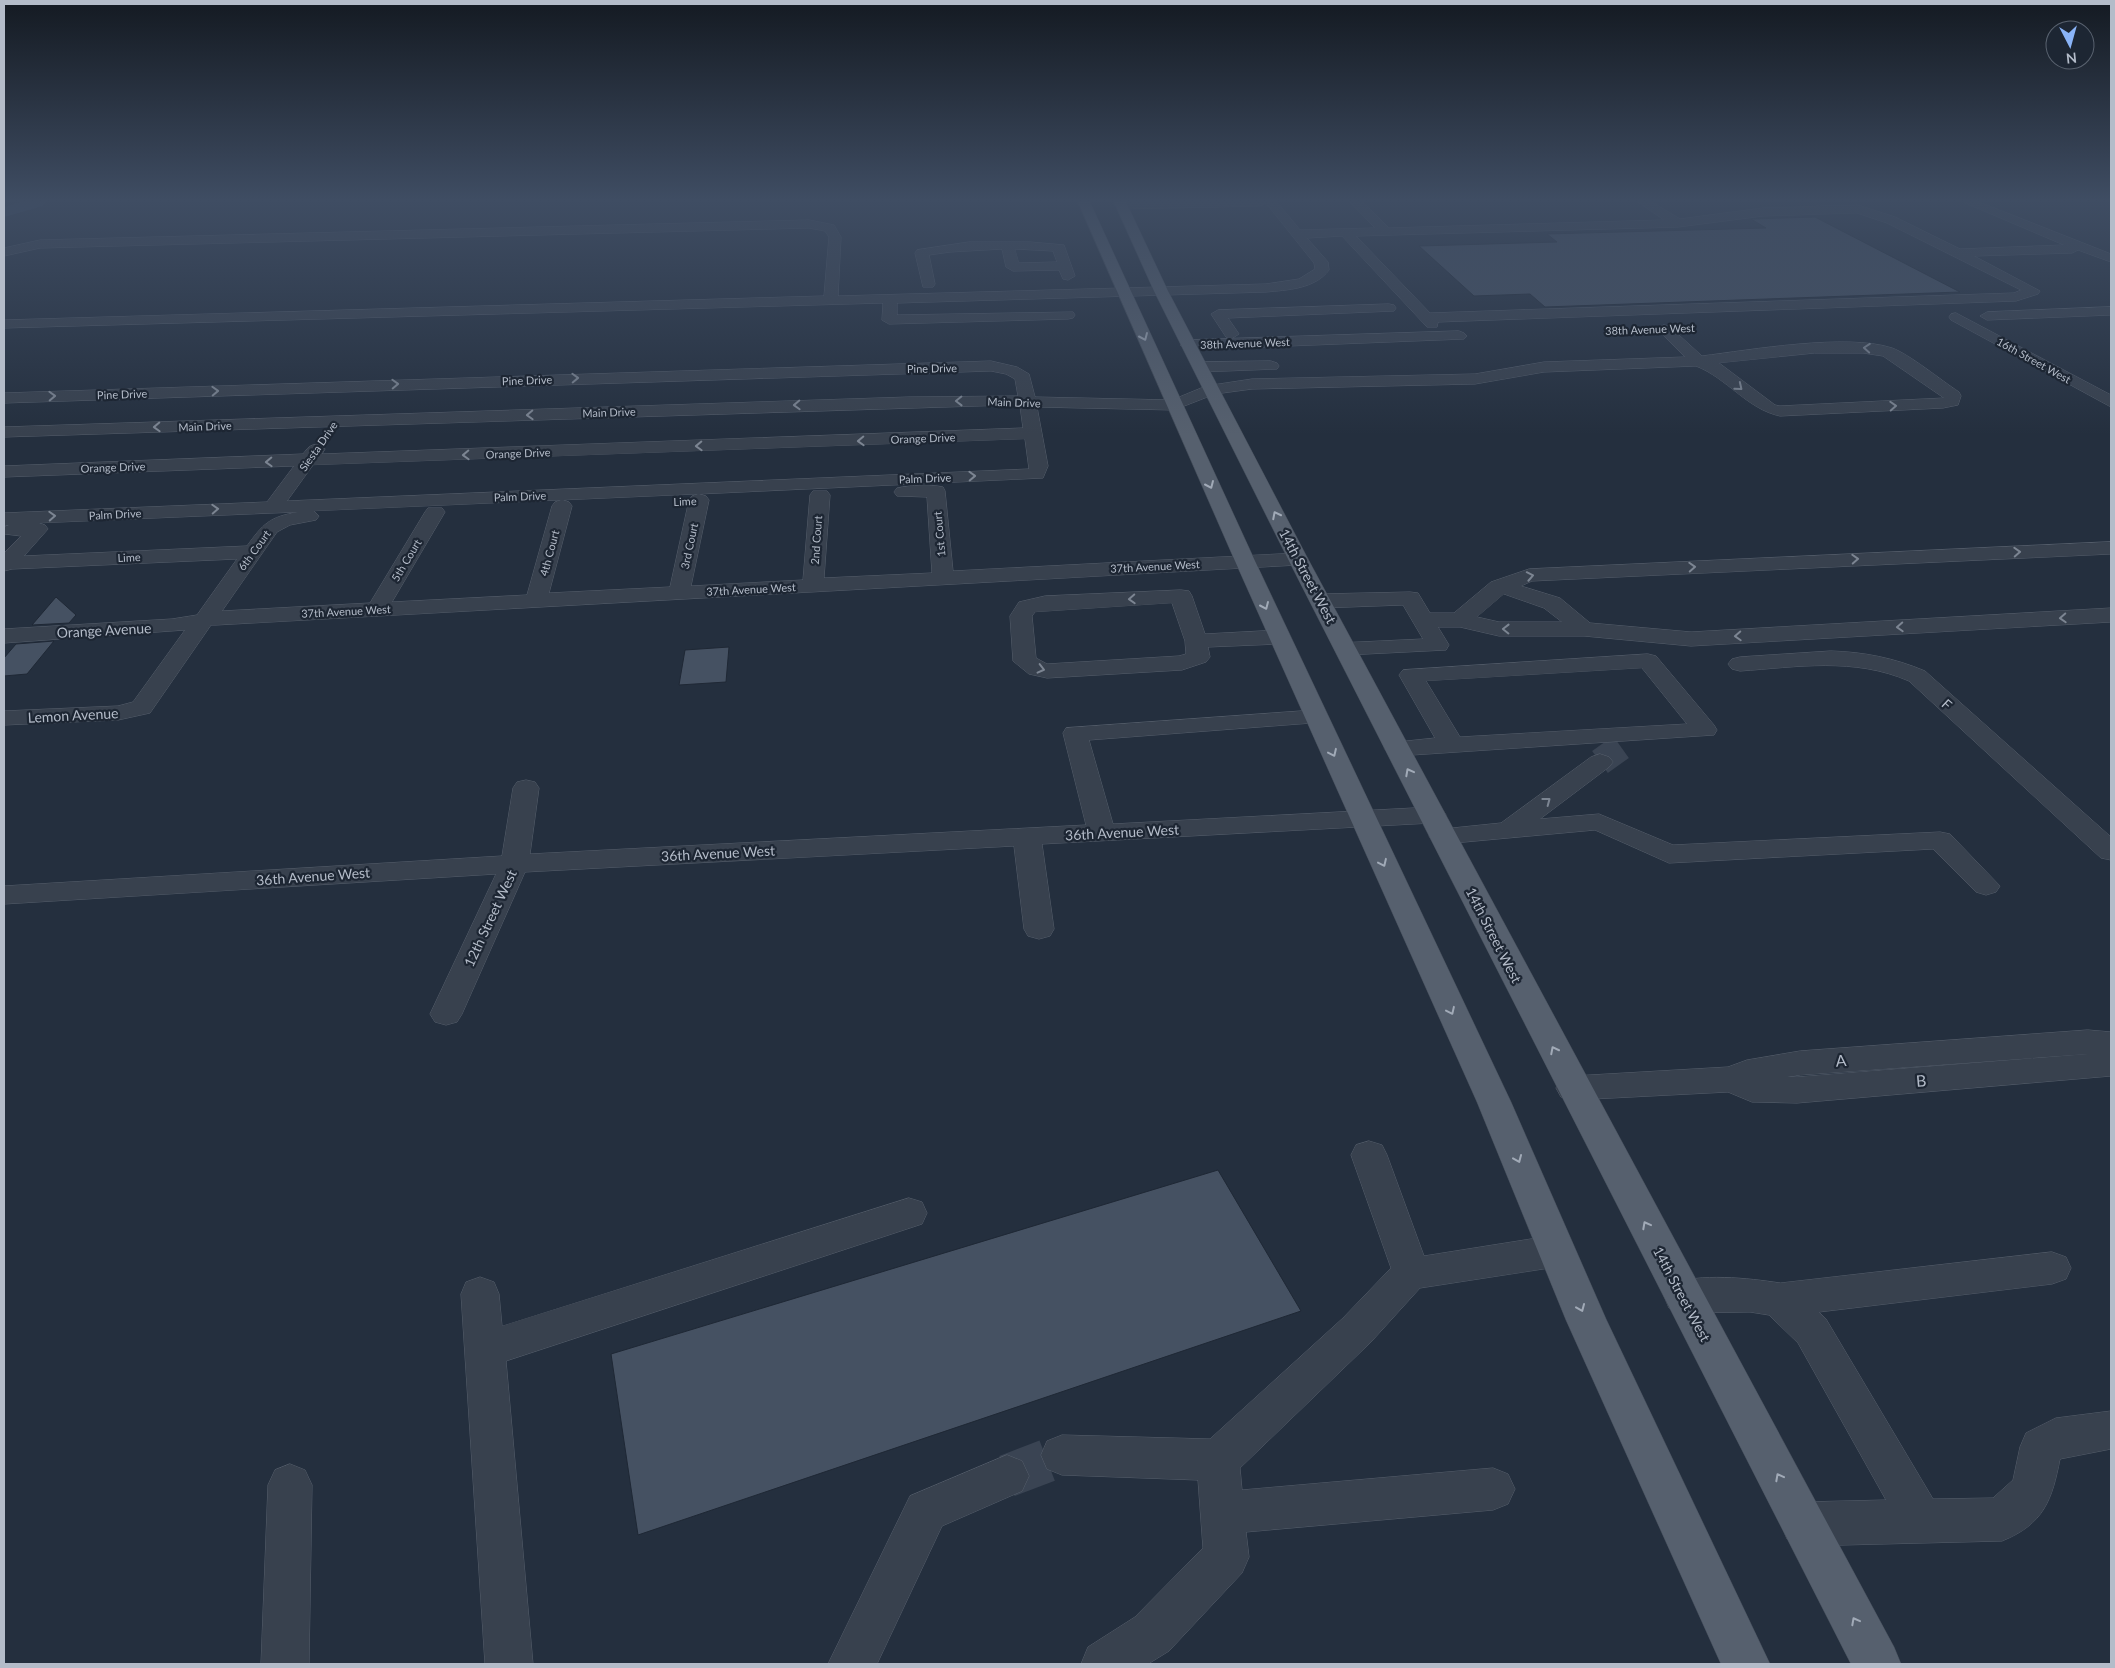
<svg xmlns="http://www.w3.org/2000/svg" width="2115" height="1668" viewBox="0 0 2115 1668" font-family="Lato,sans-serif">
<rect width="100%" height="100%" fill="#242f3e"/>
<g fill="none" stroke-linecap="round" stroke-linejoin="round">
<path fill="#394c67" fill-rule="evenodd" d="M20,202H45L43,206L4,217V207Z"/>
</g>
<path fill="#455162" stroke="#1f2835" d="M1815,217L1960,292L1545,307L1530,294L1474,296L1419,246L1557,242L1547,234L1766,228L1751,219Z
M56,597L76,615L69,623L32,625Z
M54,641L27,674L4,676V658L16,644Z
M729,647L726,682L679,685L685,650Z
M1218,1170L1301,1311L638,1535L611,1354Z"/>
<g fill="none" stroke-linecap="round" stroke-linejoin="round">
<path stroke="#3a4453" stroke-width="27" stroke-dasharray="27 13" stroke-linecap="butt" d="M1600,762L1621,747"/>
<path stroke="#3a4453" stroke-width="43" stroke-dasharray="43 21" stroke-linecap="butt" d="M1007,1476L1062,1455"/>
<defs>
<path id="minor" d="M1122,202H1277L1300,230L1375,228L1350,202H1363L1389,228L1664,220L1638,202H1652L1680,219L1763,208L1858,205L1895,217L1960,249L2064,245L1963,202H1979L2111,254V262L2078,250L2072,253L1974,256L2040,291L2038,294L2016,301L1438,322L1437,327H1427L1342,236L1307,238L1328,262L1329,270C1315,289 1287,290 1266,292L897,303V315L1073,312L1075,315L1073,318L1068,319L889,324L882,320L883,303L4,328V320L824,296L829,237L825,231L809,228L40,248L4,256V248L40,240L809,220L834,225L841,237L838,296L1266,284L1299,279L1315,269L1314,263L1266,203L1260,206L1118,209L1116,206ZM1857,213L1887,223L2021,290L2014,293L1430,313L1356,236L1678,227L1763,216Z
M969,242H1030L1064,245L1075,276L1068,280L1063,279L1059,270L1013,271L1006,267L1002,249L950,252L929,255L935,284L933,287H923L915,253L917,250ZM1015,249L1053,251L1057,262L1019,263Z
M1389,304L1394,305L1396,308L1394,311L1228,318L1239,334L1231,339L1226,337L1211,314L1218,310Z
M2111,307V315L1987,320L1980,316L1987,312Z
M1956,313L2111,395V407L1951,320L1949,317L1951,314Z
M1664,325L1669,326L1702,356C1750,350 1847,333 1892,348C1909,354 1942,381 1959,392L1961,396L1958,405L1943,408L1780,416C1747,409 1727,378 1696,366L1544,372L1475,384L1252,389L1215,394L1174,410L1037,407L1048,466L1043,478L699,494L706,496L709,500L691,586L803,580L810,495L813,491H827L830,495L824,578L932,573L927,497L897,496L894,492L897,488C911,485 929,484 943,487L945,491L953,571L1298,553L1305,555L1308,559L1305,563L1298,565L216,625H211L150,713L118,720L4,725V711L118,706L133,702L185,630L4,643V629L172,619L197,615L237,559L12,569L4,571V553L21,536L5,534L4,527L9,525H4V513L267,502L294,466L4,477V466L303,454C309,446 312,443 322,445L325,449L322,454L1023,428L1020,406L1009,405L4,437V427L909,397L1018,396L1015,379L1006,374L991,371L4,403V393L991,361L1017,367L1029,374L1035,397L1172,400L1206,386L1252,379L1475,374L1544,362L1685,357L1657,329ZM1815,353H1863L1883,356L1944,398L1780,406L1775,405L1719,363ZM1025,439L1029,469L287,501L313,465ZM698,494L692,496L689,500L670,587L549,593L572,506L569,502L563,500ZM561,500L555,502L552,506L527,595L392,602L445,512L442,508H428L425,512L370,603L222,611L277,532L290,525L316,520L319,516L314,511ZM298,512C269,517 263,524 247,546L24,556L48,529L45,525L39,523Z
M1459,331L1464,333L1467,336L1464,339L1188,350L1180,345L1188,340Z
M1271,361L1277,363L1279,366L1277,369L1200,372L1192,367L1200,362Z
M2111,542V554L1532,581L1521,586L1560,598L1590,623L1691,632L2111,608V622L1691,646L1584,636H1499L1460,627H1438L1449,645L1446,650L1346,655L1338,653L1335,648L1338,643L1423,639L1403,605L1321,608L1313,606L1310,601L1313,596L1321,594L1410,592L1418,593L1430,613H1454L1491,582L1529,569ZM1504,594L1544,608L1562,622H1499L1477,617Z
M1181,590L1189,591L1192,596L1205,634L1279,630L1287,632L1290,637L1287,642L1279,644L1208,647L1210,657L1206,662L1182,670L1047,678L1029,674L1013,661L1010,616L1019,602L1045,596ZM1172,603L1185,641L1186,654L1179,656L1047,664L1036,658L1032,616L1035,612Z
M1831,651C1864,652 1894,658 1925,671L2111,837V860L2101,858L1909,681C1854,657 1797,667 1740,671L1732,669L1728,664L1732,659L1740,657Z
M1648,654L1656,656L1714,725L1717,730L1714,735L1397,756L1388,753L1384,748L1388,743L1435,738L1399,675L1403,670ZM1642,668L1687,724L1460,737L1426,681Z
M1316,710L1325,712L1328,717L1325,722L1089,740L1113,824L1432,807L1442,809L1446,815L1442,821L1432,823L1042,844L1054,929L1050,936L1039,939L1028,936L1024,929L1014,846L525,872L462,1014L457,1022L446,1025L435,1022L430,1014L496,874L4,904V886L502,856L513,788L517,782L526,780L535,782L539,788L530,854L1086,825L1063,733L1066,728Z
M1600,754L1609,757L1613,762L1609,767L1540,819L1599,814L1673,845L1940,832L1950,834L2000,886L1996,892L1986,895L1976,892L1933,849L1669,863L1595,830L1443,844L1433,842L1429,836L1433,830L1501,823L1591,757Z
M2088,1030L2111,1032V1076L1797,1103L1752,1102L1728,1092L1573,1100L1561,1097L1556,1088L1561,1079L1573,1076L1728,1067L1747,1060L1800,1051ZM2088,1054L1797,1077H1787L1800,1075Z
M1369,1141L1382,1145L1387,1155L1424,1256L1556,1235L1569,1240L1575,1251L1569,1262L1556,1267L1420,1288L1371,1342L1240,1468L1242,1490L1493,1468L1508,1474L1515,1489L1508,1504L1493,1510L1246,1532L1249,1557L1242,1573L1169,1651L1148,1664H1081L1088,1647L1135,1617L1203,1548L1198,1480L1062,1475L1047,1469L1041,1455L1047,1441L1062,1435L1210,1439L1343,1318L1391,1268L1351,1155L1356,1145Z
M909,1198L922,1202L927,1213L922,1224L506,1361L533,1664H485L461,1294L466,1282L480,1277L494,1282L499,1294L502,1326Z
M2052,1252L2066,1257L2071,1268L2066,1279L2052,1284L1819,1312L1826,1319L1933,1499L1993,1498L2013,1480L2020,1447L2026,1433L2056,1418L2111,1411V1449L2060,1459C2052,1500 2044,1524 2002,1541L1803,1546L1787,1539L1781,1524L1787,1509L1803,1502L1886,1500L1798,1343L1769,1315L1750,1312L1683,1313L1669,1308L1664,1296L1669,1284C1701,1273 1747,1278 1780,1283Z
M1007,1455L1022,1461L1029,1476L1022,1491L942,1526L877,1664H828L910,1496Z
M290,1464L305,1470L312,1485L309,1664H261L268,1485L275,1470Z"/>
<path id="major" d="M1078,202H1090L1255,561L1511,1102L1606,1319L1770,1664H1721L1566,1320L1477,1102L1235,561Z
M1114,202H1126L1168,291L1308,559L1894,1647L1901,1664H1851L1288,559L1154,291Z"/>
</defs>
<use href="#minor" stroke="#565f6c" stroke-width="1"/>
<use href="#major" stroke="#414a57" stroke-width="1"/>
<use href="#minor" fill="#38414e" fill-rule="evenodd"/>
<use href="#major" fill="#56606e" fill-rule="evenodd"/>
</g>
<defs><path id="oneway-chevron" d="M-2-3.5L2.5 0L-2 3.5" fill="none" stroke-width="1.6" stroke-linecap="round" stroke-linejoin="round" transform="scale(1.25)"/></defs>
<g stroke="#a1aab7">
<use href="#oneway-chevron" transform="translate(1144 337) rotate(66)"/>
<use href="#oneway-chevron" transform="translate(1210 485) rotate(66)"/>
<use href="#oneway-chevron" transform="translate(1276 515) rotate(-117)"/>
<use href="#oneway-chevron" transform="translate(1265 606) rotate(66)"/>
<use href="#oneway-chevron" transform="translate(1333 753) rotate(65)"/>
<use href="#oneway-chevron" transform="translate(1409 772) rotate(-118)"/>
<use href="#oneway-chevron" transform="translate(1383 863) rotate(65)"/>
<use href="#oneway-chevron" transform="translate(1451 1011) rotate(65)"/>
<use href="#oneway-chevron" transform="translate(1554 1050) rotate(-117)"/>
<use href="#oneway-chevron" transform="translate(1518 1159) rotate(67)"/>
<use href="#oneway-chevron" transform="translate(1646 1225) rotate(-118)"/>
<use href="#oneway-chevron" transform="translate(1581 1308) rotate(67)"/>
<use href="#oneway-chevron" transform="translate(1779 1477) rotate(-118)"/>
<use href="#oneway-chevron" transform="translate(1855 1621) rotate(-118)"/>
</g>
<g stroke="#7c8592">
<use href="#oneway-chevron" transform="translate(1867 348) rotate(-176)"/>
<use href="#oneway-chevron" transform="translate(575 378) rotate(-2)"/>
<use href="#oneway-chevron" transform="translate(395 384) rotate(-2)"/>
<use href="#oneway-chevron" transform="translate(1739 387) rotate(39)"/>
<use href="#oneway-chevron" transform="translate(215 391) rotate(-2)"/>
<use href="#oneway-chevron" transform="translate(52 396) rotate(-2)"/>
<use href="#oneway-chevron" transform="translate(959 401) rotate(179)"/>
<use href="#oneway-chevron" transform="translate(797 405) rotate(178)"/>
<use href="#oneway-chevron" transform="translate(1893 406) rotate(-3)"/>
<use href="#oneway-chevron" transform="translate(530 415) rotate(178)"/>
<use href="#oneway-chevron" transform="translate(157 427) rotate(178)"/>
<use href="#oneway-chevron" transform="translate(861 441) rotate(178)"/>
<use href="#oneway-chevron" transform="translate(699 446) rotate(178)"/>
<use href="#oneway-chevron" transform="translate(466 455) rotate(178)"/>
<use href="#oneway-chevron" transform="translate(269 462) rotate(178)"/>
<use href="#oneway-chevron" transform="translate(972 476) rotate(-2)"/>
<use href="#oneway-chevron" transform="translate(215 509) rotate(-3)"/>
<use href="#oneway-chevron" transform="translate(52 516) rotate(-3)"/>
<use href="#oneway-chevron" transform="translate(2017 552) rotate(-3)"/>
<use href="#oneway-chevron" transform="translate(1855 559) rotate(-3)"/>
<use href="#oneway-chevron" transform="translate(1692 567) rotate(-3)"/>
<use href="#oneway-chevron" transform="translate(1530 576) rotate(-11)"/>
<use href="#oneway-chevron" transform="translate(1132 599) rotate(177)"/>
<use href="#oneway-chevron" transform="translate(2063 618) rotate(177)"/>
<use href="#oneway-chevron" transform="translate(1900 627) rotate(177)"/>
<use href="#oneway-chevron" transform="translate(1506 629) rotate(-179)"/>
<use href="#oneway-chevron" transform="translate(1738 636) rotate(177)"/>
<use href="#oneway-chevron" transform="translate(1041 669) rotate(14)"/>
<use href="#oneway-chevron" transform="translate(1547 801) rotate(-37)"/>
</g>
<linearGradient id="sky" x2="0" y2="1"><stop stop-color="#141a22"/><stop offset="0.46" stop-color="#3f4d63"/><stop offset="1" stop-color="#3f4d63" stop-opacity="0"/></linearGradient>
<rect width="2115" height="435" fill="url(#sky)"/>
<g text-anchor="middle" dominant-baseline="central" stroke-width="4.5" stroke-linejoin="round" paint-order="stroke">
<g font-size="11" fill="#b4bcc9" stroke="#1d2633">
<text transform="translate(1650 329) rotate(-2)">38th Avenue West</text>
<text transform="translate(1245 343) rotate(-2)">38th Avenue West</text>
<text transform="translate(2034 360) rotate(29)">16th Street West</text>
<text transform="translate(932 368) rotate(-1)">Pine Drive</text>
<text transform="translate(527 380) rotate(-2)">Pine Drive</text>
<text transform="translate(122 394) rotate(-2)">Pine Drive</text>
<text transform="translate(1014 402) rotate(2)">Main Drive</text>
<text transform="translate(609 412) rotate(-2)">Main Drive</text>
<text transform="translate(205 426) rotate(-2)">Main Drive</text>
<text transform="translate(923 438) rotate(-2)">Orange Drive</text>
<text transform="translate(318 446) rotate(-55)">Siesta Drive</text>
<text transform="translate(518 453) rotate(-2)">Orange Drive</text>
<text transform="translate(113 467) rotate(-2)">Orange Drive</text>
<text transform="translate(925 478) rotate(-2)">Palm Drive</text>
<text transform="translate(520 496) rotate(-2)">Palm Drive</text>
<text transform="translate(685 501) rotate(-2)">Lime</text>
<text transform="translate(115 514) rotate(-3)">Palm Drive</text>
<text transform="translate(939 534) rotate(-95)">1st Court</text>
<text transform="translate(816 540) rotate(-86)">2nd Court</text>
<text transform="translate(689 546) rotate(-78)">3rd Court</text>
<text transform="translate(254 550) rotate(-54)">6th Court</text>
<text transform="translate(549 553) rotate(-75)">4th Court</text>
<text transform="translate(129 557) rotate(-3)">Lime</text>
<text transform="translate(406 560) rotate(-59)">5th Court</text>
<text transform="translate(1155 566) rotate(-3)">37th Avenue West</text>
<text transform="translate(751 589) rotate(-3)">37th Avenue West</text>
<text transform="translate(346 611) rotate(-3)">37th Avenue West</text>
</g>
<g font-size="14" fill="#b4bcc9" stroke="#1d2633">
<text transform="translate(1308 576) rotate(62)">14th Street West</text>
<text transform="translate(104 630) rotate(-3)">Orange Avenue</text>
<text transform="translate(1947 704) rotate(42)">F</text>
<text transform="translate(73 715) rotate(-3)">Lemon Avenue</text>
<text transform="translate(1122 832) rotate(-3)">36th Avenue West</text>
<text transform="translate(718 853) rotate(-3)">36th Avenue West</text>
<text transform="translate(313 876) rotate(-4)">36th Avenue West</text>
<text transform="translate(490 918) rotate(-65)">12th Street West</text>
<text transform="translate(1494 935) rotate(63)">14th Street West</text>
<text transform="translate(1682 1294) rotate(62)">14th Street West</text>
</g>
<g font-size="16" fill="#b4bcc9" stroke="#1d2633">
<text transform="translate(1841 1060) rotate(-4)">A</text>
<text transform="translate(1921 1080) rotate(-5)">B</text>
</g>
</g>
<rect width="2115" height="1668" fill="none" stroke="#b4bcc9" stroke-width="10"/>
<g transform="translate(2070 45) rotate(174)"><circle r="24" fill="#1d2633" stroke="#59626f"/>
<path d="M0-4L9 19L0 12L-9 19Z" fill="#8ab4f8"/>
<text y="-8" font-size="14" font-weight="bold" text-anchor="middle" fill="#b4bcc9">N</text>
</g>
</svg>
